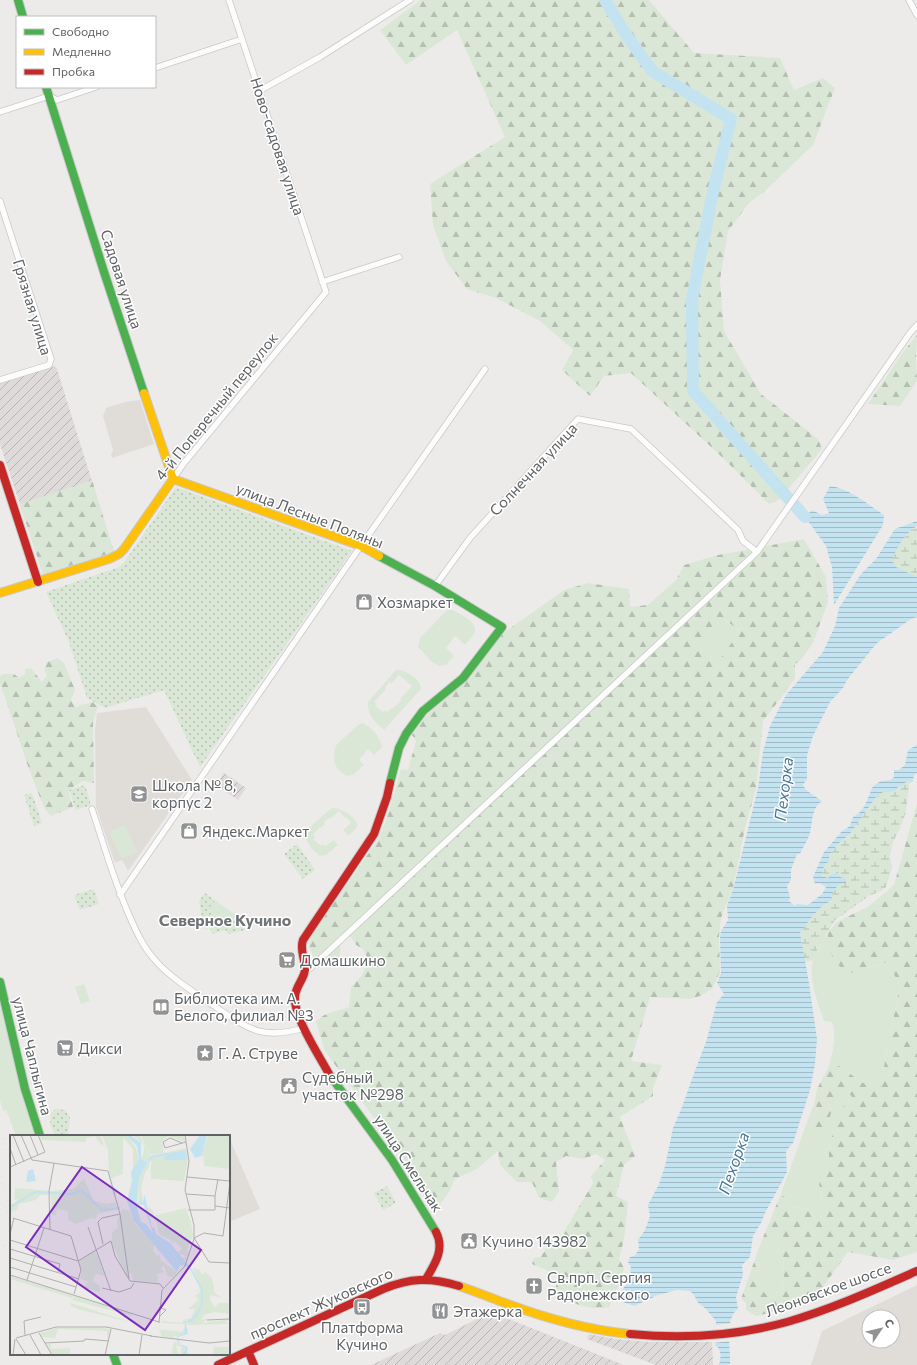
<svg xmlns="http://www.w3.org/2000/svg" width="917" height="1365" viewBox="0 0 917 1365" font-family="Commissioner,sans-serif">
<defs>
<pattern id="industrial-furrows" width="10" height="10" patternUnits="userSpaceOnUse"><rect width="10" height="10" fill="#dddad9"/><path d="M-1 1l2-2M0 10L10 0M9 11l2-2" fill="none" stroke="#b6b4b4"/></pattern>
<pattern id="forest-firs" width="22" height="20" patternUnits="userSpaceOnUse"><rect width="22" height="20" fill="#dae7d6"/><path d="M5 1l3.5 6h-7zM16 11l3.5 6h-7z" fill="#b4bfb1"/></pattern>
<pattern id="wetland-marsh" width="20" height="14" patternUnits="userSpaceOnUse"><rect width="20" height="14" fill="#dae7d6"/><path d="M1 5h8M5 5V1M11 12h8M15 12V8" fill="none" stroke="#b4bfb1"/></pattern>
<pattern id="park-dots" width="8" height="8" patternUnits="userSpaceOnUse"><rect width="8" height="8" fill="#dae7d6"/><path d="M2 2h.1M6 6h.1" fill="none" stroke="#b4bfb1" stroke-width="1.8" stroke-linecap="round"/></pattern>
<pattern id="water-rules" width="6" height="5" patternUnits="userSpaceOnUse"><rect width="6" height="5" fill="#c3e3f1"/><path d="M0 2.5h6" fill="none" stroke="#a2bbc7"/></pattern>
</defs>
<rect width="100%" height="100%" fill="#edebe9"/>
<path fill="url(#industrial-furrows)" d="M56,366L114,552L43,574L0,444V383Z
M224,773L246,788L238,800L216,785Z
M491,1312L624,1365H371L440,1333L445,1335Z
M589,1334L615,1339L649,1342H712L713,1363V1365H656L587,1339Z"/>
<path fill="#e0ddd9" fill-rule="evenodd" d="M140,400L154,444L112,458L111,455L113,450L103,416L106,408L125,402Z
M146,707L192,780L128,871L122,860L115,863L96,807L95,730L97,713Z
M229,1137L260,1209L229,1222Z
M917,1285V1365H811L822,1331ZM869,1317H893V1341H869Z"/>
<path fill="#dae7d6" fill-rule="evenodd" d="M450,609C456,611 460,614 465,617C481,628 476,632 465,645L455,636L446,648L454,656L446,665L439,666L432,662L418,647L420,638L446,611Z
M723,619L740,631L718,662L701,650Z
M396,670C405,669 422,680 421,689L384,730C375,722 367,715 368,702ZM399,675L412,686L400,699L402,700L392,709L391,708L387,712L385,710L383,712L375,706L377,704L374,702L381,694H382L386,689L385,688L389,682L391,684Z
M362,723C371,726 381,738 382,747L374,755L368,749L359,760L364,765L353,775L347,776C334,771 331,756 337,744L357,726Z
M333,808C342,809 357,817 358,826L349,836L343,830L351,823L346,817L345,818L339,811L330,819L329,818L324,822L325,824L321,828L320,827L313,835L315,837L313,839L321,846L323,844L325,846L334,840L338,845L326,855L320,856C314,852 304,840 304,832L328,811Z
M125,825L137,852L122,859L109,832Z
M215,900L234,914L228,924L208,910Z
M828,932V946L851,973L888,962L900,985L881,1082L877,1086L863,1083L839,1066H829C833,1051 837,1036 832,1022L824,1021C818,1003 808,980 813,960C816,950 823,941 828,932Z
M84,984L90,1001L81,1004L75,987Z
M0,995L37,1136H16L6,1110L3,1111L0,1100Z
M848,1094L852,1096L841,1109L829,1147V1164L820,1198L824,1206V1215L816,1220L811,1209L791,1207L784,1196H780C792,1165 802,1134 814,1104L817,1107L811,1128L829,1121L833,1104Z
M777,1231L791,1242L783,1251L784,1277L782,1291L767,1295C755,1285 757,1277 760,1263L754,1262L760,1245L765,1248L772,1235Z"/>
<path fill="url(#forest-firs)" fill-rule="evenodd" d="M421,0H649L694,53L780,58L794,90L823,78L835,88L813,145L764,192L749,203L728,231L720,280L724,331L761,394L818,439L822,449L779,500L769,504L723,458L631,373L604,376L590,396L562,370L573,350L540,321L496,298L467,289L446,261L433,225L430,184L505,137L457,30L406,65L380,30Z
M917,335L916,360L917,381L900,406L868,404L904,351Z
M92,480L114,552L43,574L20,504Z
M804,539L826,577L828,602L813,643L801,660L795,664V678L787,690L763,721L756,789L745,828L733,888L721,918L719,936L720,971L716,981L712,989L700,996L690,999L650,997L631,1061L662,1065L653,1088V1096L620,1117L635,1156L624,1165L616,1196L628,1202L624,1240L619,1259L624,1268L621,1279L609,1307C589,1312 571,1302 553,1294L560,1276L532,1264L534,1258L541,1257L551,1240L562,1235L593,1183L591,1176L605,1160L596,1154L584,1159L566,1156L556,1162L559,1191L552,1202L539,1198L532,1182H517L500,1165L498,1151L477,1169L455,1179L449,1192L437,1209L431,1210L410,1167L325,1051L316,1022C325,1011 337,1012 349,1007L351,987L362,975L367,964L366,954L363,949L356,945L351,937L345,934L339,939C342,953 341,959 330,968L324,963L315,960L309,947L310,937L378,840L387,818L401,769L408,770L416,741L412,735L426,716L470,677L477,663L499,636L564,590L588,583L629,589L630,607L648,605L676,580L684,565L718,555ZM724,619L740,631L718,662L701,650Z
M58,658L64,663L75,690L71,700L75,707L92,702L98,706L93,722L94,783L83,781L68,790L73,807L51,816L44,808L29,769L0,683V677L2,674H14L19,678L25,674V669L31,668L42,682L47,675L44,670L47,662Z
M917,803V1252L893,1260L848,1252L818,1294L804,1303L786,1309L756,1316L746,1310V1303L741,1299L754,1262L760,1263C757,1276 755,1285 767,1295L782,1291L784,1277L783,1251L791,1242L777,1232L772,1235L770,1246L765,1248L760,1245L780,1196H784L791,1207L811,1209L816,1220L824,1215V1206L820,1198L822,1194L819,1184L825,1166L829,1164V1147L837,1118L841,1109L852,1096L848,1094L833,1104L829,1121L825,1123L821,1132L811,1129L817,1107L814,1104L817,1089L829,1066H839L863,1083L877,1086L881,1082L900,985L887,962L851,973L836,964L828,946V932L837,922L869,906L894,885Z"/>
<path fill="url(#wetland-marsh)" d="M917,528V578L892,566L891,555L902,540L911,530Z
M913,781L909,784L906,812L900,828L893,842L890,856L892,868L886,887L881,891L869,896L835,920L818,948L813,960L805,962L800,933C809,921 818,906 833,901L831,896L838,885L840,877L830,875L827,878L822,876L824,866L829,861V855L840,842L849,835L876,797L883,792H888L902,786L906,782Z"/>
<path fill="url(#park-dots)" d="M176,487L352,551L200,767L164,690L105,708L87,698L69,642L46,592L119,567L125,561Z
M85,785L91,805L76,810L69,790Z
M32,793L42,823L34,826L24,795Z
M297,844L315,870L303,879L284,854Z
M94,889L99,904L80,910L74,895Z
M205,893L215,900L208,910L227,924L234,914L244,921L245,930L228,934L226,930L212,934L210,928L204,929L199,901Z
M56,1109L65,1110L70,1117L68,1136H56L50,1125L51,1113Z
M387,1186L396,1203L383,1210L374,1193Z"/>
<path fill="url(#water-rules)" d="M830,486C851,489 867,504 884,515L883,525L834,605L832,567L826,546L805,517L812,510L822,515L829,513L823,499Z
M917,521V526C906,532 896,548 892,560L896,567L917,577V617L911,619L877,643L847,680L843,688L830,702L813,736L807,755V779L803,785L806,790L822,801C811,809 813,821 810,833C808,840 803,847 800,854H797L791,870V880L787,886L790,898L789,901L795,906L797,904L808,905L822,894L826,887L819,883L815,884L813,877L824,852L842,831L850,826L853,817L859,813L864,807L873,786L881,781L891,780L894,777V770H899L905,765L908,750L917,745V773L914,775L913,781L906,782L902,786L898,787L895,791L888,792H883L876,797L849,835L840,842L829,855V861L824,866L822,876L828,878L830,875L838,872L840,877L846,879V883L838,885L831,896L833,900C818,906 809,921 800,933L809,983L817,1039L815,1064L810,1090L793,1143L786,1151L787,1172L765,1213L761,1223L753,1236L750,1257L742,1265L743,1275L736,1297L738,1309C724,1318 731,1351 730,1365H719C721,1358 722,1349 715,1345L716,1321L705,1308L698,1303L694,1295L690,1291L677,1290L658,1295L634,1306L623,1302C618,1293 624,1285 632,1281L633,1274L630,1272L631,1267L628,1262L630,1257L634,1256L639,1250L638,1240L645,1230L650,1216L648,1205L659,1184L665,1166L673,1128L682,1107L693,1076L706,1042L717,1002L724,994L717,983L721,973L720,937L721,931L728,920L727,905L733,890L758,788L763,752L770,726L786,695L823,652L835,626L839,608L861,574L876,559L895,529Z"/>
<path fill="#edebe9" d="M733,1323L731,1341L713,1343L714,1325Z"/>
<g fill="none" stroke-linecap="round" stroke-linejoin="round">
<path stroke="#c3e3f1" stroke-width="12" d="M605,0L625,33L652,71L731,119L712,196L692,299L693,391L805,517"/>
<defs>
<path id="street" d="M909,0L917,15
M155,68L242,39
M259,91L320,57L410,0
M0,112L49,96L57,100L96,87
M0,201L51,359L49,365L0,380
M322,282L399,257
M173,479L184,463L326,292L229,0
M435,586L470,538L578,419L631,429L738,530L743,541L757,552
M92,809C104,845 114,881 129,915C136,931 143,947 155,960C169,977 198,995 217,1008C250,1030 263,1040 304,1028
M120,895L358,550L485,369
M304,974L757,552L910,333L917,325"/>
<path id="fast" d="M18,0L23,17
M46,87L104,272L144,393
M379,556L435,586L502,627L463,678L423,711L406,734L399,748L390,783
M0,982L25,1089L40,1136
M329,1074L392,1160L436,1232
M113,1354L117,1365"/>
<path id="slow" d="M144,393L173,479
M173,479L361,546L379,556
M0,593L109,559L119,554L124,549L173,479
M459,1286C474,1291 489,1297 505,1303C545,1318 587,1330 630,1334"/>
<path id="jam" d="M0,465L38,582
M329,1074C319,1055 293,1017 295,996C296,986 304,979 305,970C306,960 299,951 303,940L374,834L387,797L390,783
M426,1279C435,1264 445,1249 436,1232
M630,1334C683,1339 736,1336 787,1322C832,1309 874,1290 917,1271
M248,1351L254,1365
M218,1365L383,1289C410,1278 430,1277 459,1286"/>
</defs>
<use href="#street" stroke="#cac9c8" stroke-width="7"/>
<use href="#fast" stroke="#c7c8c8" stroke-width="10"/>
<use href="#slow" stroke="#c7c8c8" stroke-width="10"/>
<use href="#jam" stroke="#c7c8c8" stroke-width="10"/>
<use href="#street" stroke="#fcfcfc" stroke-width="5.5"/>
<use href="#fast" stroke="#4caf50" stroke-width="8"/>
<use href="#slow" stroke="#ffc107" stroke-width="8"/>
<use href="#jam" stroke="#c62828" stroke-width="8"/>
<path stroke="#e3e2e2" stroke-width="2" stroke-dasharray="1 5" stroke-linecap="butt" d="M0,1132L11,1163
M0,1177L11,1210
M5,1206L11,1223
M0,1234L11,1268
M40,1354L44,1365
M60,1354L64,1365
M80,1354L84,1365"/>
</g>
<defs>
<symbol id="shop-square" viewBox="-11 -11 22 22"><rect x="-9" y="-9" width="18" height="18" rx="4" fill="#909293" stroke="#fff"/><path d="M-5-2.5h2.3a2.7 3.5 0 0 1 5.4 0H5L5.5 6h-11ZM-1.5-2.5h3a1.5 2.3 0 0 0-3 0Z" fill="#fff"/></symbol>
<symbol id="school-square" viewBox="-11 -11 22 22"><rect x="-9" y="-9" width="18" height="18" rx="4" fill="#909293" stroke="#fff"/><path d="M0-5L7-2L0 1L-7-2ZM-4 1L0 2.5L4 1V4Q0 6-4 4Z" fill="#fff"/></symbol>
<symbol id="supermarket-square" viewBox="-11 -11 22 22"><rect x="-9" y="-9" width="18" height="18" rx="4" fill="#909293" stroke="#fff"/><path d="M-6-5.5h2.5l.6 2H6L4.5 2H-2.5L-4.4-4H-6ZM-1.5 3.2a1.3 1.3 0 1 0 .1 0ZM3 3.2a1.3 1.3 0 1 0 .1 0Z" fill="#fff"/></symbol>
<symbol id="library-square" viewBox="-11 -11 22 22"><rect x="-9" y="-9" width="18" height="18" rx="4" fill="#909293" stroke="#fff"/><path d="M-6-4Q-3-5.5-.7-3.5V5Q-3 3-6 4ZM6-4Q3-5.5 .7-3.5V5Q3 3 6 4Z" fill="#fff"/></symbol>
<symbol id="sight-square" viewBox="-11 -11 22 22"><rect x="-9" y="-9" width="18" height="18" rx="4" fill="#909293" stroke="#fff"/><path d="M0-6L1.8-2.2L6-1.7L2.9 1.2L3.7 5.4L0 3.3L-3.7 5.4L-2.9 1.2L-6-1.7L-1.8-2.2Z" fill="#fff"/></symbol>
<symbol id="civic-square" viewBox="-11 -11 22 22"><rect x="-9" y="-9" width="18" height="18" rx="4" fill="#909293" stroke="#fff"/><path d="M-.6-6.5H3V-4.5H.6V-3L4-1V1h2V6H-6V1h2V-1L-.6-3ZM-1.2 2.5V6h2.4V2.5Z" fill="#fff"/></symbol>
<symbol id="church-square" viewBox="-11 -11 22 22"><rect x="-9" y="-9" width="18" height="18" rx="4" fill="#909293" stroke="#fff"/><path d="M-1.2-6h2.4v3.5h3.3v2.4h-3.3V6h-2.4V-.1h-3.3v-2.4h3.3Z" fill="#fff"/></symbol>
<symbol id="bus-square" viewBox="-11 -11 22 22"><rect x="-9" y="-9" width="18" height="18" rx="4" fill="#909293" stroke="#fff"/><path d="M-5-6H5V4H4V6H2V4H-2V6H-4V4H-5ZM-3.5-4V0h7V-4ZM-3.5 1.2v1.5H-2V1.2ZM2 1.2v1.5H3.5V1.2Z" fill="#fff"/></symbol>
<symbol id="restaurant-square" viewBox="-11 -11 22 22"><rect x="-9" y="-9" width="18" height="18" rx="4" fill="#909293" stroke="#fff"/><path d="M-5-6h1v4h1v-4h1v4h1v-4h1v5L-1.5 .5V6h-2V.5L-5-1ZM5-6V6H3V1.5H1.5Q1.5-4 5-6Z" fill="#fff"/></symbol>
</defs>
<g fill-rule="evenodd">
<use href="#shop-square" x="354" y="592" width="20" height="20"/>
<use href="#school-square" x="129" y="784" width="20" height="20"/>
<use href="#shop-square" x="179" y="821" width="20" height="20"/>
<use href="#supermarket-square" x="277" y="950" width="20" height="20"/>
<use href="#library-square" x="151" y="997" width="20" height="20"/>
<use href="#supermarket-square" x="55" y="1038" width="20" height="20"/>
<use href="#sight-square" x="195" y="1043" width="20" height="20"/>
<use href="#civic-square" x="279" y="1076" width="20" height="20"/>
<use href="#civic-square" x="459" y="1231" width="20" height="20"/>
<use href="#church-square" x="524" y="1276" width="20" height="20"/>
<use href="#bus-square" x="352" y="1297" width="20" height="20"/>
<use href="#restaurant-square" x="430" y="1301" width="20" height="20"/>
</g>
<g text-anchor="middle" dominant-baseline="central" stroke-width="3" stroke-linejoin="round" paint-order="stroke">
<g font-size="15" fill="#5e6265" stroke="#fff">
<text transform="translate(278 146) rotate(72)">Ново-садовая улица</text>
<text transform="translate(122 279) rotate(72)">Садовая улица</text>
<text transform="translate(33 307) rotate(73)">Грязная улица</text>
<text transform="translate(216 406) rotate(-51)">4-й Поперечный переулок</text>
<text transform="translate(533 469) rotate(-47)">Солнечная улица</text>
<text transform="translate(310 515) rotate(21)">улица Лесные Поляны</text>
<text transform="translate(33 1056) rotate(76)">улица Чаплыгина</text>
<text transform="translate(409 1163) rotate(57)">улица Смельчак</text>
<text transform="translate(828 1289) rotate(-20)">Леоновское шоссе</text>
<text transform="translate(321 1303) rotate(-24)">проспект Жуковского</text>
</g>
<g font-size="15" fill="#5e6265" stroke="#fff" text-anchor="start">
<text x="377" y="602">Хозмаркет</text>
<text x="152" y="785">Школа № 8,<tspan x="152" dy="17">корпус 2</tspan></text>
<text x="202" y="831">Яндекс.Маркет</text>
<text x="300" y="960">Домашкино</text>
<text x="174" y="998">Библиотека им. А.<tspan x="174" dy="17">Белого, филиал №3</tspan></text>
<text x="78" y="1048">Дикси</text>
<text x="218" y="1053">Г. А. Струве</text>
<text x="302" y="1077">Судебный<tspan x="302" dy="17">участок №298</tspan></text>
<text x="482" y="1241">Кучино 143982</text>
<text x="547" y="1277">Св.прп. Сергия<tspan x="547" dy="17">Радонежского</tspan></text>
<text x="453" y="1311">Этажерка</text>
<text x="362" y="1327" text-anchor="middle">Платформа<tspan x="362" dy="17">Кучино</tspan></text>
</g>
<g font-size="16" font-style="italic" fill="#487795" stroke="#fff">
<text transform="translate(783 789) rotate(-83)">Пехорка</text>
<text transform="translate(733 1163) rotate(-71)">Пехорка</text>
</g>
<g font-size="16" font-weight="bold" fill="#707477" stroke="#fff">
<text x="225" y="919">Северное Кучино</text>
</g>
</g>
<g transform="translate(10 1135)">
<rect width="220" height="220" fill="#edebe9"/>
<path d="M154,93H157L164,101L159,104L150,100L148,96ZM64,160L122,179V181L62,165ZM61,168L124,188L67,174L61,171ZM220,184L215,187L220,189L176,190L180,187L189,185L192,188ZM175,192L174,199L163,202L167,204L151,201L150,194H146L172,197ZM46,193H94L100,194L97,205V196L48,194L45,203L32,202L30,198ZM164,206L176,214L172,219L176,217L178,220H171V212L166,210L168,220H161ZM204,212H218L220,220H203Z" fill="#dae7d6"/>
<path d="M29,0H90L94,10L90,9L85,1L76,3V7L31,5ZM92,0H113V39L101,43L106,58L104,61L99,43L98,15ZM131,0H174L175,7L158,1L152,6L154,18L139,20ZM198,0H220V34L194,31L193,16ZM74,44L84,66L97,69L105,67L107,75L87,79L86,84L81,83L66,89L58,85V76L47,74L46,80H42L41,60H30L26,65L9,69L7,75L2,76L0,79V69H4L8,64L4,65L5,53L41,56L63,54ZM139,72L144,77L143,81L176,73L181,87L183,101L177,114L179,119L176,126L172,123L176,122L172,119L171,121L168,117L172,114L163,105L164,110L159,104L164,101L156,93L151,98L148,96L147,88L137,74ZM112,74L119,76L125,89L144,108L143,116L147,121L149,119L151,126L164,135L167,138L162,142H158L154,130L151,134L154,137L147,139L148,148L124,146L121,138L118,139L120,142H116L102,107V98L108,92L107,86ZM183,133L190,135L192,140L195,137L202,143L205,158L212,163L201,160L200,165L205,172L209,168H220V179L204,177L194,180L191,185L199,183L192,188L189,185L182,187L192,171L193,158ZM0,141L63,160L62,163L0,144ZM83,146L90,151V157L75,153L77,147ZM187,149L191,155L192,166L183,184L176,186L175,189L151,188L152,186L173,188V185L181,183L185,174H178L188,165L185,160L189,159L190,155ZM36,209H41V214L60,213V220H43Z" fill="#dae7d6"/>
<path d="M111,0L117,1L126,13L129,26L123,35V14ZM123,0L130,1L140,22L137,27L131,24L134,17V10ZM140,23L139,32L135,38L131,53L133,67L128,69L129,43Z" fill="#dae7d6"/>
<path d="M176,13L178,23L174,46L141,44V21ZM85,115L95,141L86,139L82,147L70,144L72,136L69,126Z" fill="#dae7d6"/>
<path d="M116,0H120L131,8V24L137,27L140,23L129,43L127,68H130V63L133,68L134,60L135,61L142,93L144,92L146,99L160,108L183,136L193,155V168L188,180L182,187L176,188L178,199L168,202L170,209L178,212L177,218L180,220L172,219L176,214L168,208L167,201L174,199L175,187L183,183L191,169V155L179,132L170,130L167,137L124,86L117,66L122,46L121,37L129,24L127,11ZM126,69L134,70L143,98L136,89L131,87ZM190,0H197L192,21L185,23L180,14ZM176,15L177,25H155L154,19ZM23,34L26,46L16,47L18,36Z" fill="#c3e3f1" fill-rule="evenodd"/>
<path fill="none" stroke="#c3e3f1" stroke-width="2" d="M139,26L141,22L157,19M0,72L25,57L62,59L71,55L92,75L110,73"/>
<path fill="none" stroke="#b0b0b0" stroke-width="1" d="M3,0L14,27M11,0L22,25L98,36L110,79L119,144M20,0L28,20M172,8L160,3L153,7L155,13L176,7M0,13L6,30M0,32L35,17L28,0M177,42L220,46M220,47L213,101L194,98L184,103L199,127L220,128M176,59L205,61V75H178M205,61L208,44M205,71L220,73M3,83L61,101L71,135L64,159M78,92L101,156M40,95L39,56L44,28M0,99L4,83M0,105L68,126M93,109L88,87L92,83L110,79M0,114L50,129L48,137M0,123L69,144M68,126L101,106L105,121L120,146L150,149L153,153M0,132L66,152M0,140L149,187M17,145L34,93M92,153L109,157L121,153L124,148M149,172L156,175L150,181M197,185L220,184M149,188L152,155L175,131L184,104V90L175,55L179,26L175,0M29,198L42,220M15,200L14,186L31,182M20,200L31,220M140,201L199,208L220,206M6,203L46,192H96L142,201M6,204L16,220M35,208L74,206L75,204L99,206M3,220L5,204M95,220L101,194M129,220L132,200"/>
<path fill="#7b2cbf" fill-opacity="0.15" stroke="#7b2cbf" stroke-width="2" d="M72,32L191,115L135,195L16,112Z"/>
<rect width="220" height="220" fill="none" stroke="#5e6265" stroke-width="2"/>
</g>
<rect x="16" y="16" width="140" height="72" fill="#ffffff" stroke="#bfc0c1"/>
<rect x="24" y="29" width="20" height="6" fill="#4caf50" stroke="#bfc0c1"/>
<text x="52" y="36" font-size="12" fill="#5e6265">Свободно</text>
<rect x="24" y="49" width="20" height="6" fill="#ffc107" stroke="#bfc0c1"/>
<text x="52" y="56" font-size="12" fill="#5e6265">Медленно</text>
<rect x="24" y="69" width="20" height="6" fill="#c62828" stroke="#bfc0c1"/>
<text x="52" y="76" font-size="12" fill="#5e6265">Пробка</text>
<g transform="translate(881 1329) rotate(55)"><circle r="19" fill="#ffffff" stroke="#bfc0c1"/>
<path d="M0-3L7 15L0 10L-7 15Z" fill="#909293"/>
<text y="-6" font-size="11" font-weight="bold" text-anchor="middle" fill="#5e6265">С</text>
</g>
</svg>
